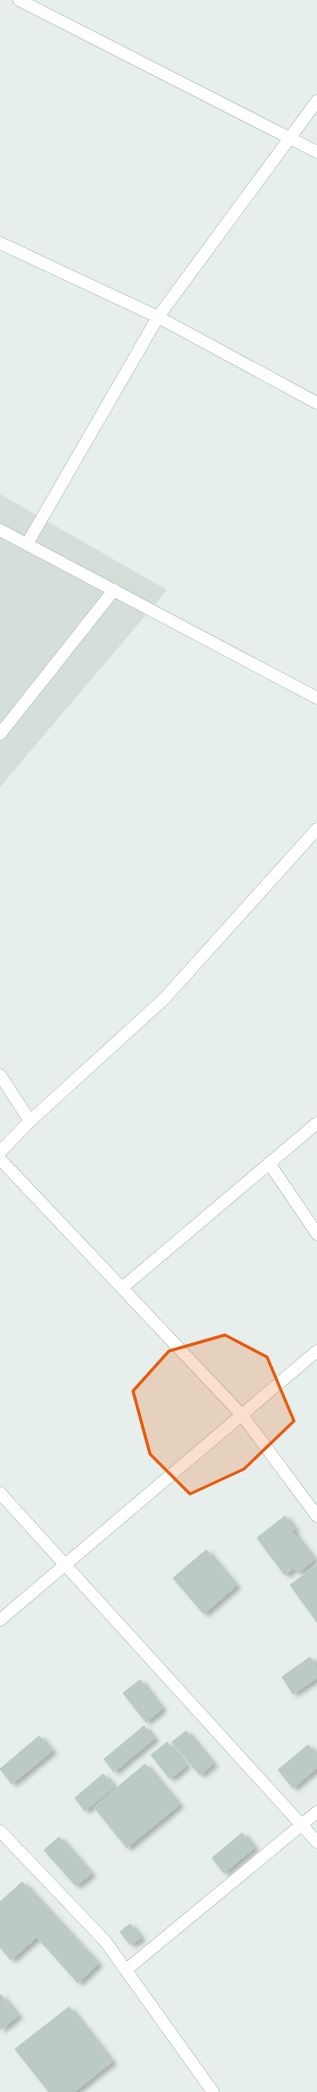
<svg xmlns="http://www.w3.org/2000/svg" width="317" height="2092" viewBox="0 0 317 2092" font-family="Karla,sans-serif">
<defs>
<filter id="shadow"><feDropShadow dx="4.5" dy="2.5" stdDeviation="2" flood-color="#0004"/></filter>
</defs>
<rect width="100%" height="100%" fill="#e6efeb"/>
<path fill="#d4dfda" d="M0,494L167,590L0,787Z"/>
<path fill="#bbcac4" stroke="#b8c9c2" filter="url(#shadow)" d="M285,1516L295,1530L292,1531L314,1560L298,1573L294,1568L285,1575L257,1538Z
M206,1550L236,1586L204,1614L173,1578Z
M316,1566L317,1567V1622L290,1585Z
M310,1657L317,1668V1678L293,1694L282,1677Z
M140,1680L162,1709L146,1722L123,1693Z
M144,1726L154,1739L114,1772L104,1759Z
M186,1731L213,1764L200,1775L172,1742Z
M39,1736L52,1751L12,1784L0,1769Z
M167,1742L186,1766L170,1779L151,1755Z
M308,1745L317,1756V1768L293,1788L278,1770Z
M145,1764L179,1805L127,1848L94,1807Z
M103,1774L114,1787L85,1811L75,1798Z
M242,1833L254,1848L224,1873L212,1858Z
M59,1837L91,1874L76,1886L44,1850Z
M22,1882L98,1964L78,1983L37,1937L11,1960L0,1947V1902Z
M130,1924L141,1938L131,1945L120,1932Z
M0,1994L18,2016L0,2030Z
M69,2007L112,2062L74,2092H49L15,2049Z"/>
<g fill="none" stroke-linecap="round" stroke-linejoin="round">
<defs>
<path id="minor" d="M19,0L317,152
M0,243L158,317L317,403
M0,530L317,698
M27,544L158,317L317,101
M0,734L114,590
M0,1075L30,1121
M0,1152L30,1121L164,999L317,829
M0,1159L242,1415L317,1516
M269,1163L317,1234
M122,1288L317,1123
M0,1493L317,1842
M0,1620L317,1351
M0,1831L105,1941L213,2092
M126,1970L317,1812"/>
</defs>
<use href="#minor" stroke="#a8b8b2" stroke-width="13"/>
<use href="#minor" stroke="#fff" stroke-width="12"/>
</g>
<path fill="#e8590c" fill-opacity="0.2" stroke="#e8590c" stroke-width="3" stroke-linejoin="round" d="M225,1335L267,1357L294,1421L244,1469L190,1494L150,1454L133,1391L169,1351Z"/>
</svg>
